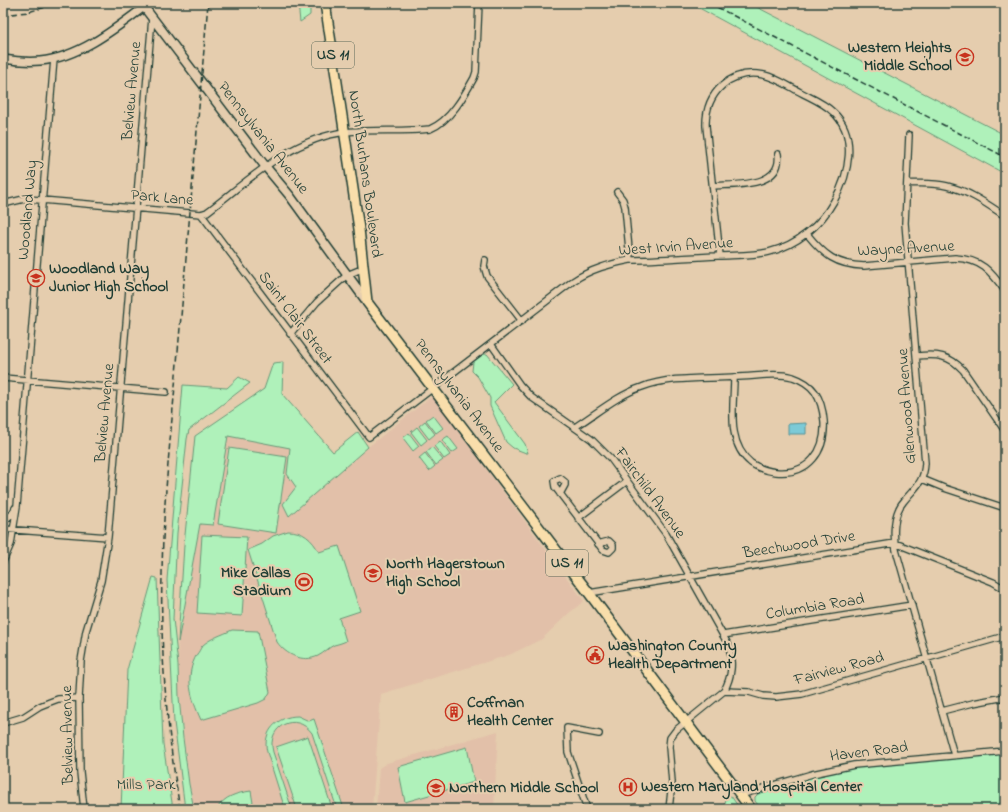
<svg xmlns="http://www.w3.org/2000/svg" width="1008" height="812" viewBox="0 0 1008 812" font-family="'Indie Flower',sans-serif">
<rect width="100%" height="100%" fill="#e5cdae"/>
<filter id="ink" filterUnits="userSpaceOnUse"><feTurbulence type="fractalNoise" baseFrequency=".025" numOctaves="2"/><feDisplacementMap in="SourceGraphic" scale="8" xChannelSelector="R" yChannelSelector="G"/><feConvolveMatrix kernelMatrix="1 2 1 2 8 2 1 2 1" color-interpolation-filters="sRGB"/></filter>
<g filter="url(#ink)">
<path fill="#e2c0a9" d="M282,394L334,452L358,432L368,447L432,396L584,601L569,613L542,639L509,655L381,694L372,809H194L189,784L179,697L178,642L184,545L195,436Z
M498,731L494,809H376L379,768L387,763Z"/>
<path fill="#aff1ba" stroke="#679777" d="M298,3H310V15L300,22Z
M690,3H749L1005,135V174Z
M487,354L512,384L494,402L525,444L528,453H526L513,448L506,442L490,406V398L478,377L472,371L473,362L478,355Z
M283,362L282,394L333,452L358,432L368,447L289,516L283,504L296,487L287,474L290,448L228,436L213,525L200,524L178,642L184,545L195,436L264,389L273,363Z
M239,377L250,383L189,430L187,439L177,533L173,619L178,665L179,697L183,738L189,784L194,809H185L174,722L167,580L183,385L227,388Z
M433,415L443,428L436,433L426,420Z
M425,421L435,434L429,439L419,426Z
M417,427L427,440L421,445L411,432Z
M409,433L419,446L413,451L403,438Z
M448,436L458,449L452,453L442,440Z
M440,441L450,455L444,459L434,446Z
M432,447L443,460L436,465L426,452Z
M229,448L287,457L276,533L218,524Z
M425,453L435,466L429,471L419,458Z
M288,531C303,531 312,539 319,552L339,546L360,611L339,618L346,641C342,643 338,644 334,645C328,648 324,653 318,656C303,663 286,655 277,642L248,550L262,544L273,536Z
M202,535L247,537L242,616L197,613Z
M153,577L157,578L163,744L173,809H121L127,670Z
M232,630L258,631L270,692L266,699L258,703L201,720C191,698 184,677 197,654C199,652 200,649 202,646C210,638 222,635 232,630Z
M298,716L309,721L314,719L344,809H337L312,733C296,711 266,726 273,752L292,809H285L267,752C262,732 277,716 298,716Z
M308,736L332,808L331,809H297L276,747Z
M467,747L474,782L405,802L398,767Z
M1005,753V809H761L755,801V797L758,794L813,777L855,768Z
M251,791L254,809H217C224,796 237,793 251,791Z
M728,796H731L740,809H724L726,798Z"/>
<path fill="#7bcad7" stroke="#569296" d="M806,423V434H788V424Z"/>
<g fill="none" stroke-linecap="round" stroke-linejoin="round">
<path stroke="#569296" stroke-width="1.5" d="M996,809L1005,808"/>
<defs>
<path id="minor" d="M909,135L905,223L925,463C924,483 915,487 904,501C893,513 893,535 896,550L954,755
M907,183C920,184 934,183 947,186C969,191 987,204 1005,216
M713,186C735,184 783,188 778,154
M617,192L623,200L625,207L630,260
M3,204L24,199L42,200L201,214L207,212C249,180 290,139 345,132C373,129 402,132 430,129C450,121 464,96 474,78L476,72L479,3
M201,214L369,437L573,281C591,269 610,264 630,260C660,260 689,257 718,256C735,255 752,256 769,252C797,245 820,226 834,201C849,175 858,135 833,112C824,103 811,98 800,92C788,86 777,78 764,75C731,68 705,93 706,126L720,256
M807,234C824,255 836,265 864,266L955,258C981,259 991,271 1005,291
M485,260L484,266L487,276L522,321
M290,334L317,302L347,275L364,268
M491,344L520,385L531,397L591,439L611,459L666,534L729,646C733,663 732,676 724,691
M917,356C937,354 949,355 963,370L1005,431
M3,378L166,392
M575,427C597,413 618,395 642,387C671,376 705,379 735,377C754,377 775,372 793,377C802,380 810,385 815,392C821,401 823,410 824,421C826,451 809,475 776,472C767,471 758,468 751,463C726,443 734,406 734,377
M922,479L944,488L1005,508
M560,494L565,485V482L560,478L554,481L555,487L603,550L609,552L613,548V545L609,541L598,544
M578,518L627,481
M3,522L12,514L15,508
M3,529L108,537
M3,562L11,544L17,506L54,59
M589,593L895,543L993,582L1005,589
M723,635L912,605
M942,711L973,703L1005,697
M3,723L23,717L40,706L50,702L58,699L79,698
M740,795L812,774L854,765L1005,751
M84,809L80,772L79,698L81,661L86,631L101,581L108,537L152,18
M587,809L568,752L567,728L599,734
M669,809L672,782L669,747L670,738L676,730L724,691L749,692L763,696L776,697L802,694L1005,636"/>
<path id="tertiary" d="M3,59C15,61 28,62 40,61C78,58 115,29 144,7"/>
<path id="secondary" d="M141,3L265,166L290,196L367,302"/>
<path id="primary" d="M325,3L359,229L367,302L589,593L751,809"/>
</defs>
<use href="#minor" stroke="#1f3d34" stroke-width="8"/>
<use href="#tertiary" stroke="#1f3d34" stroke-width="10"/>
<use href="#secondary" stroke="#1f3d34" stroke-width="11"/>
<use href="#primary" stroke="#1f3d34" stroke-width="12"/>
<use href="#minor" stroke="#e5cdae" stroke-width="5.5"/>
<use href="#tertiary" stroke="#e5cdae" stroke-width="7"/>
<use href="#secondary" stroke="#e5cdae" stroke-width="8"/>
<use href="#primary" stroke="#f9deab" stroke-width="9"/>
<path stroke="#1f3d34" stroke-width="1.5" stroke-dasharray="6 3" stroke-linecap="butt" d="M709,3L1005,157
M3,15L28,12L60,3
M180,809C167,731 160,653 162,574C163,500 172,425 178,351C188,235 198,119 208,3"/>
</g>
</g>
<defs>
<symbol id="school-ring" viewBox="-11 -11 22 22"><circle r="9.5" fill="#e5cdae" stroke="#c8321e" stroke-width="1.5"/><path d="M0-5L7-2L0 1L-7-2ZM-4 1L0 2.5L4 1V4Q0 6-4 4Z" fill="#c8321e"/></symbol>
<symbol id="stadium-ring" viewBox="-11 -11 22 22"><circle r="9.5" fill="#e5cdae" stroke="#c8321e" stroke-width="1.5"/><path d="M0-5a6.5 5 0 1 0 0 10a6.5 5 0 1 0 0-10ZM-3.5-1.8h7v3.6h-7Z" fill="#c8321e"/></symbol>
<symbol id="civic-ring" viewBox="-11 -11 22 22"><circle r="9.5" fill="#e5cdae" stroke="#c8321e" stroke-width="1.5"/><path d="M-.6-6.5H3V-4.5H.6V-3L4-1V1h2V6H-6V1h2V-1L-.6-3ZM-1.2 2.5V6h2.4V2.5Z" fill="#c8321e"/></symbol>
<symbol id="building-ring" viewBox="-11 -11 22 22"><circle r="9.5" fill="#e5cdae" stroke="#c8321e" stroke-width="1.5"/><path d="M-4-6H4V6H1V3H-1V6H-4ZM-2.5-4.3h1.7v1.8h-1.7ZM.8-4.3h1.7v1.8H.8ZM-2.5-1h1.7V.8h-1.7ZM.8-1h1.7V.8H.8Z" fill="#c8321e"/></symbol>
<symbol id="hospital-ring" viewBox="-11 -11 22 22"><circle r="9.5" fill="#e5cdae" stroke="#c8321e" stroke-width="1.5"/><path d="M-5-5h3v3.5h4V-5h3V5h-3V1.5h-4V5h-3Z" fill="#c8321e"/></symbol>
</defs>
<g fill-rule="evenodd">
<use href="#school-ring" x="955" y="47" width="20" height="20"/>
<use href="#school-ring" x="26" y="268" width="20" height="20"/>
<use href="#school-ring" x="363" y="563" width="20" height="20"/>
<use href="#stadium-ring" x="294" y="572" width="20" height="20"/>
<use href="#civic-ring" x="585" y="645" width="20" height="20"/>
<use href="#building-ring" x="444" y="702" width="20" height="20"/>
<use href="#hospital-ring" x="618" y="777" width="20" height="20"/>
<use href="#school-ring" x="426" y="778" width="20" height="20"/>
</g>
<g text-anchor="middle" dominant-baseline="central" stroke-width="4" stroke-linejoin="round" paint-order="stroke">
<g fill="#e5cdae" stroke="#5a6859" stroke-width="1">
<rect x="312" y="42" width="42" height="26" rx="3"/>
<rect x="546" y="550" width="42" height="26" rx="3"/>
</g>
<g font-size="15" font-weight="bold" fill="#1f3d34">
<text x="333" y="55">US 11</text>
<text x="567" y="563">US 11</text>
</g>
<g font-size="16" font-weight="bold" fill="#1f3d34" stroke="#e5cdae" text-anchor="start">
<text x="952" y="48" text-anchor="end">Western Heights<tspan x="952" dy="18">Middle School</tspan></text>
<text x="49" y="269">Woodland Way<tspan x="49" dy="18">Junior High School</tspan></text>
<text x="386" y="564">North Hagerstown<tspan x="386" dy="18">High School</tspan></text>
<text x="291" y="573" text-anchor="end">Mike Callas<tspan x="291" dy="18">Stadium</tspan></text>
<text x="608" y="646">Washington County<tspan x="608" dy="18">Health Department</tspan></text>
<text x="467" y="703">Coffman<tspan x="467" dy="18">Health Center</tspan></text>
<text x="641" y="787">Western Maryland Hospital Center</text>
<text x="449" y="788">Northern Middle School</text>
</g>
<g font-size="16" fill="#1f3d34" stroke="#e5cdae">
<text transform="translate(132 91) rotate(-85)">Belview Avenue</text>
<text transform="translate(263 138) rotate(52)">Pennsylvania Avenue</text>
<text transform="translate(365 174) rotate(82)">North Burhans Boulevard</text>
<text transform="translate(162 198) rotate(5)">Park Lane</text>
<text transform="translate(28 210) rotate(-85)">Woodland Way</text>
<text transform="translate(676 247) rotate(-4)">West Irvin Avenue</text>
<text transform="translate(906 249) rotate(-3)">Wayne Avenue</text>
<text transform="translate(295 318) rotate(53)">Saint Clair Street</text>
<text transform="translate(459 396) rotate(53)">Pennsylvania Avenue</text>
<text transform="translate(907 406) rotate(-94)">Glenwood Avenue</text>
<text transform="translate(105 413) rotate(-85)">Belview Avenue</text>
<text transform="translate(650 493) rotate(54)">Fairchild Avenue</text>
<text transform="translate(799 545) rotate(-9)">Beechwood Drive</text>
<text transform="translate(815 607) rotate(-9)">Columbia Road</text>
<text transform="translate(839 669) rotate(-15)">Fairview Road</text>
<text transform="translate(68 735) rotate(-91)">Belview Avenue</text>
<text transform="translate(869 752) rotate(-7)">Haven Road</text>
</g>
<g font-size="16" fill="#26463b" stroke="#e5cdae">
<text x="146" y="785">Mills Park</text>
</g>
</g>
<rect width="1008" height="812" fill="none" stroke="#e5cdae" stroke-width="16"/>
<rect x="8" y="8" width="992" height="796" fill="none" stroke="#1f3d34" stroke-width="1.5" filter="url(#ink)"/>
</svg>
